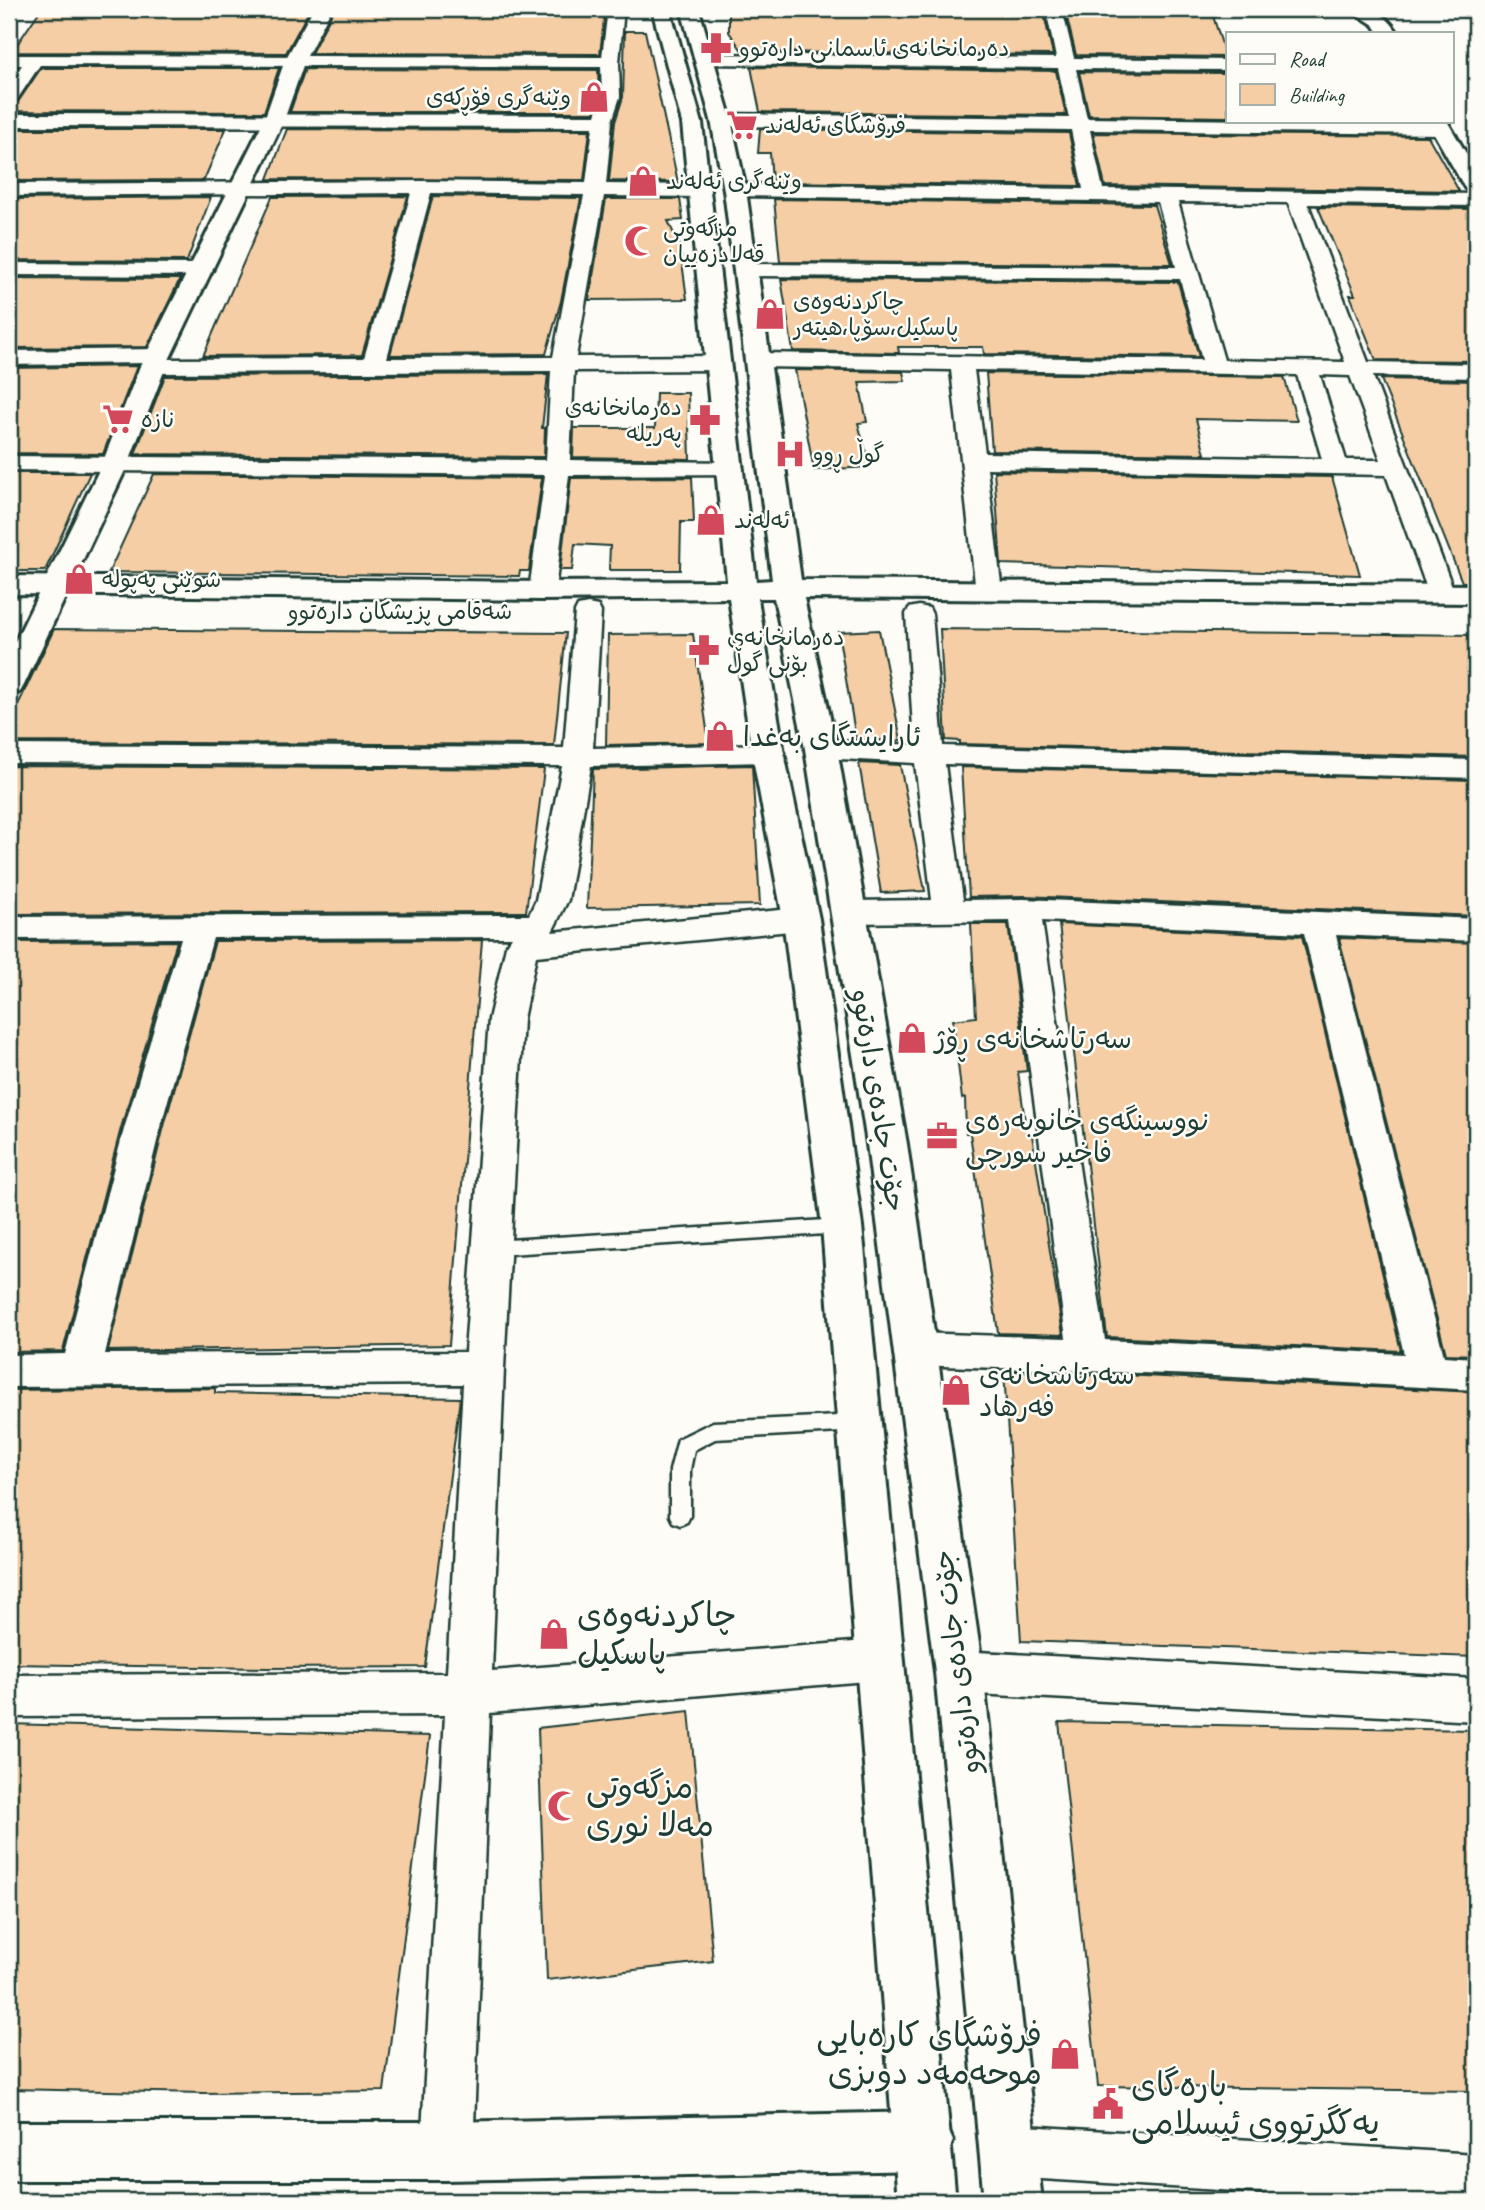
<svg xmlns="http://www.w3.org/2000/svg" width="1485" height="2210" viewBox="0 0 1485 2210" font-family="Caveat,'Playpen Sans Arabic',sans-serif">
<rect width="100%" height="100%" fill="#fdfcf7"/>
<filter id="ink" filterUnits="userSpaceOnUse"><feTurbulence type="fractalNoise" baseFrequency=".0143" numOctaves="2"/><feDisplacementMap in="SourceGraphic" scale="14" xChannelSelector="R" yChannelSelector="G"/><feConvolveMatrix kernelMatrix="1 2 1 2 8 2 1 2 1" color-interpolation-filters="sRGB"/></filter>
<g filter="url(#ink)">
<path fill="#f5cea5" stroke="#1f3d34" stroke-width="2" d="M41,9L87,10L309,11L286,53L12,52Z
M334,9H498L605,10L600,54L311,53Z
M729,10L1044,14L1053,55L743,52L729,32Z
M1066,14L1213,16L1226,57L1076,55Z
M625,31H645L678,182L609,181L615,122L623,97Z
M751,67L1056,71L1066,115L760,112Z
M41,68H279L264,112L9,111V105L18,102Z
M305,69L598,70L599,97L594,112H290Z
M1079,72L1228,73V117L1089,115Z
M9,129H226L204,180L9,181Z
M287,129L590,130L584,180L268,179Z
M760,129L1069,133L1080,186L772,182L770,153H758Z
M1093,133L1428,136L1459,191L1105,186Z
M408,196L362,355L203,356L272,197Z
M433,196L581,198L561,301L546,354L390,355Z
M211,197L187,261L9,260V199Z
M606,199H680L683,220L668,221L680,247L687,299L589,300Z
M774,199L1154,205L1172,264L780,262Z
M1318,207L1470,209L1476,220V361L1376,360L1350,295H1355Z
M9,278L180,279L147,347L9,348Z
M781,279L1178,282L1199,357L984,354L983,347H898L899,353L793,351Z
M137,366L103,454L9,453V368Z
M795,370L903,372L905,381L859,382L867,422L858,423L870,467L814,470Z
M986,373L1284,377L1297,421L1196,419L1205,454L992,451Z
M548,374L542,428H545L544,457L135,454L165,376Z
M1381,379L1476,381V582H1462Z
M656,393H688L690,459L573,457L574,428H655Z
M994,471L1332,477L1360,575L1001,564Z
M9,473H90L45,571H9Z
M154,474L542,478L529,571H520L519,576L109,572Z
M692,477L694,522H681L680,570H609L610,546L575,544L572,570H560L571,478Z
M54,629L566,633L554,745L9,742V724Z
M940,629L1476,635V757L960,744V741L946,740Z
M879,630L901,740L895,741L856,739L838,632Z
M693,634L709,743L606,745L608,635Z
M859,763L900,765L925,891L881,893Z
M752,765L760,905L587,908L593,769Z
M9,766L544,769L526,912L9,914Z
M961,767L1476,780V916L1024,896L969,897Z
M971,924H1008L1027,1071L1018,1072L1027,1135H1032L1063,1335L998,1333L970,1133H966L965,1098L962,1099L953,1020L976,1017Z
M1059,924L1302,936L1401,1351L1107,1337Z
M1339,938L1476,943V1355L1446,1354Z
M482,940L449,1345L108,1351L163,1130L215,941Z
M177,941L121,1128L63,1351L9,1352V942Z
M1004,1371L1069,1373V1378L1101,1374L1476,1392V1657L1021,1641Z
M215,1388V1393L460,1398L425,1667L269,1668L9,1664V1390Z
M689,1711L713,1961L547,1980L538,1728Z
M1059,1722L1472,1730L1476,1747V2091L1098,2086Z
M9,1724L430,1736L384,2091L204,2093L9,2089Z"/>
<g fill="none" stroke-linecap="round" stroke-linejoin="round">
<defs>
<path id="service" d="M842,1219L849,1221L851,1226L849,1231L842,1233L492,1255L485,1253L483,1248L485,1243L492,1241Z
M859,1415L866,1417L869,1423L866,1429L859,1431L715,1439L694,1450L690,1470V1516L687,1522L680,1525L673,1522L670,1516V1470L678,1439L713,1422Z"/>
<path id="minor" d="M608,9H624L619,62L620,97L612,121L606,184L700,185L710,191L700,197L604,196L576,357L718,356L729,363L718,370L574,371L570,460L731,462L740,464L743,469L740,474L569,475L555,591L551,597H533L529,591L545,475L9,470V456L546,460L551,371L153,373L145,371L142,366L144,363L9,365V351L159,349L167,351L170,356L168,359L364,358L411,193L9,196V184L423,181L586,183L593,127L9,126V114L596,115L602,97L601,67L40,65L16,101L9,103V84L22,65H9V55L602,57ZM431,193L584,195L553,357L387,358Z
M1046,9H1062L1074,58L1228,60V70L1076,69L1087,118L1442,122L1451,128L1442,134L1090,130L1103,189L1476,194V206L1308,204L1368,362L1476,364V378L1373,376L1455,594L1451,600H1433L1429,594L1386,475L987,468L1002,592L998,598H980L976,592L951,370L760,367L749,360L760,353L1202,360L1180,279L747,276L736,270L747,264L1176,267L1158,202L735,196L725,190L735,184L1083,189L1071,130L721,126L712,120L721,114L1069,118L1058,68L703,64L694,59L703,54L1056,58ZM1178,202L1288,203L1345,362L1224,360ZM974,370L1297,375L1322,459L985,453ZM1320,375L1350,376L1381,460H1346Z
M9,263L202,264L213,270L202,276L9,275Z
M588,604L598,606L601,612L593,748L768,744L778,747L783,753L778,759L768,762L591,766L568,900L552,932L801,908L812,911L817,919L812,927L801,930L536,956L523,1019L504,1368L492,1671L878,1640L894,1646L900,1660L894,1674L878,1680L490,1713L473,2151L465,2169L447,2177L429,2169L421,2151L445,1715L9,1717V1675L447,1673L463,1384L9,1387V1355L65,1354L124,1129L181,938L9,939V917L529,915L536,900L562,766L9,763V745L564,748L575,612L578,606ZM512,937L506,946L489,1019L465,1352L105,1354L160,1129L213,938Z
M919,606L929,608L932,614L943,746L1476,760V778L945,764L963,900L1024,899L1476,919V941L1336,935L1444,1356L1476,1358V1390L1196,1375L915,1365L901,1360L895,1349L901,1338L915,1333L1066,1338L1010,921L850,923L839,919L834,912L839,905L850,901L932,900L915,763L821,758L811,755L806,749L811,743L821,740L914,745L906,614L909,608ZM1042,921L1304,933L1404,1354L1105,1340Z
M959,1651L1476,1679V1721L959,1693L943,1687L937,1672L943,1657Z
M1009,2125L1476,2154V2201H1395L1009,2177L991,2169L983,2151L991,2133Z"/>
<path id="tertiary" d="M313,9H331L305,60L284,120L166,366L128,464L24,685L20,692L9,694V654L102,464L140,366L264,120L285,60Z
M1349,9C1373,9 1385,12 1398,33H1379L1374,25Z
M1427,121H1447L1476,170V195L1465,188Z
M924,2112L944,2121L953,2141L944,2161L924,2170L447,2180H9V2122H447Z"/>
<path id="secondary" d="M652,9H670L702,123L756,581L772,580L724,190L711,120L681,9H699L731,120L746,190L801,580L1476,585V603L804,598L837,749L907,1144L983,1672L1042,2201H984L935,1672L867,1144L805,749L774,598H758L760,612L784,753L819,919L862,1226L956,2201H898L822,1226L783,919L752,753L729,598L542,600L9,594V576L542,582L727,581L682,123Z"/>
</defs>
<use href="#service" stroke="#1f3d34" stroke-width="5"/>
<use href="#minor" stroke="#1f3d34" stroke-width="5"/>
<use href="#tertiary" stroke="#1f3d34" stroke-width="6"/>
<use href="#secondary" stroke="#1f3d34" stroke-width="6"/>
<use href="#service" fill="#fdfcf7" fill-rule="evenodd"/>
<use href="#minor" fill="#fdfcf7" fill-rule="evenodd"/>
<use href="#tertiary" fill="#fdfcf7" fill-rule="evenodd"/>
<use href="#secondary" fill="#fdfcf7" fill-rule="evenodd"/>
</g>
</g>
<defs>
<symbol id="pharmacy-bare" viewBox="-9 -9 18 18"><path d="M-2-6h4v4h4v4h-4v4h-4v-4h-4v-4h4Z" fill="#d1495b" stroke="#fdfcf7" stroke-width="2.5" paint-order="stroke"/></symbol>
<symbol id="shop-bare" viewBox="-9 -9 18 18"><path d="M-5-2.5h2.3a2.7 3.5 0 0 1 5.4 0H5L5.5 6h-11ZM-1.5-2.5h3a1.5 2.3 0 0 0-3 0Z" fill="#d1495b" stroke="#fdfcf7" stroke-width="2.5" paint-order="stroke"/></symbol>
<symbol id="supermarket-bare" viewBox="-9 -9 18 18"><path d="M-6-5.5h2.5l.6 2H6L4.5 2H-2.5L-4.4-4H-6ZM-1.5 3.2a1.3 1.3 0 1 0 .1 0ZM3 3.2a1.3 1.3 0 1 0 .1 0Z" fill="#d1495b" stroke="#fdfcf7" stroke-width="2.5" paint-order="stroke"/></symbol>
<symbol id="mosque-bare" viewBox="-9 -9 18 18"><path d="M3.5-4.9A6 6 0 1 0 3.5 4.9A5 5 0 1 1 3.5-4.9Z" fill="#d1495b" stroke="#fdfcf7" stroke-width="2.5" paint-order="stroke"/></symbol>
<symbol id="hospital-bare" viewBox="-9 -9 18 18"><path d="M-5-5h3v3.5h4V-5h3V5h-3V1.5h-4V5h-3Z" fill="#d1495b" stroke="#fdfcf7" stroke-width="2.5" paint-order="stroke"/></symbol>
<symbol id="office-bare" viewBox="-9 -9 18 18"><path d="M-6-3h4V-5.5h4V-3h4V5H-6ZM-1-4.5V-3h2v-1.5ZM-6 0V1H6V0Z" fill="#d1495b" stroke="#fdfcf7" stroke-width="2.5" paint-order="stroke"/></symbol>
<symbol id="civic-bare" viewBox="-9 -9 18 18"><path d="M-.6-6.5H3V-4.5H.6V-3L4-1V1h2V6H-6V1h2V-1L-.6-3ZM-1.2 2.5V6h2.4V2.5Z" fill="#d1495b" stroke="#fdfcf7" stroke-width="2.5" paint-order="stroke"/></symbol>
</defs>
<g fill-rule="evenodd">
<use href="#pharmacy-bare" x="694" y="26" width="44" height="44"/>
<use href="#shop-bare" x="572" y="75" width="44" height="44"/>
<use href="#supermarket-bare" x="720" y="103" width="44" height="44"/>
<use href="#shop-bare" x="621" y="159" width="44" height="44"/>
<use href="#mosque-bare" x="618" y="219" width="44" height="44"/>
<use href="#shop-bare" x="748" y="292" width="44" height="44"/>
<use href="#supermarket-bare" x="96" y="397" width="44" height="44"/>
<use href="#pharmacy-bare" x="683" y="398" width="44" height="44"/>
<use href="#hospital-bare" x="768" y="432" width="44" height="44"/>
<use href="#shop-bare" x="689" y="498" width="44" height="44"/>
<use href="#shop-bare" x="57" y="557" width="44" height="44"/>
<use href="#pharmacy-bare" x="682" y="628" width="44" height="44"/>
<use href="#shop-bare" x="698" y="714" width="44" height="44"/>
<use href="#shop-bare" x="890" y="1016" width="44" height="44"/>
<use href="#office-bare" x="920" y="1114" width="44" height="44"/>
<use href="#shop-bare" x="934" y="1368" width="44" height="44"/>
<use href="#shop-bare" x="532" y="1612" width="44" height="44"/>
<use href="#mosque-bare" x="541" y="1784" width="44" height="44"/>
<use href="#shop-bare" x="1043" y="2032" width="44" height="44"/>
<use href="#civic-bare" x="1086" y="2082" width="44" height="44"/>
</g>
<g text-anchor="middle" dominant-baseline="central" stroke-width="5" stroke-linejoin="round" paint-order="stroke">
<g font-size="23" fill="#1f3d34" stroke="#fdfcf7" text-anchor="start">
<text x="739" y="48">دەرمانخانەی ئاسمانی دارەتوو</text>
<text x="571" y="97" text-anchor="end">وێنەگری فۆڕکەی</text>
<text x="765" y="125">فرۆشگای ئەلەند</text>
<text x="666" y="181">وێنەگری ئەلەند</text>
<text x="663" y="228">مزگەوتی<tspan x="663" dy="26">قەلادزەییان</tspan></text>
<text x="793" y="301">چاکردنەوەی<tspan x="793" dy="26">پاسکیل،سۆپا،هیتەر</tspan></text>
<text x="682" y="407" text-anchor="end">دەرمانخانەی<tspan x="682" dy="26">پەریلە</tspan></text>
<text x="141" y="419">نازە</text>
<text x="813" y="454">گوڵ ڕوو</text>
<text x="734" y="520">ئەلەند</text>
<text x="102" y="579">شوێنی پەپولە</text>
<text x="727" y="637">دەرمانخانەی<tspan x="727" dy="26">بۆنی گوڵ</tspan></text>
</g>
<g font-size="23" fill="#1f3d34" stroke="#fdfcf7">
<text x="400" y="611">شەقامی پزیشکان دارەتوو</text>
</g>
<g font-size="28" fill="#1f3d34" stroke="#fdfcf7" text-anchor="start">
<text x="743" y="736">ئارایشتگای بەغدا</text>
<text x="935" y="1038">سەرتاشخانەی ڕۆژ</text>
<text x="965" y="1120">نووسینگەی خانوبەرەی<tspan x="965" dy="32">فاخیر سورچی</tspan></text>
<text x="979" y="1374">سەرتاشخانەی<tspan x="979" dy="32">فەرهاد</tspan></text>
</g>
<g font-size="28" fill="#1f3d34" stroke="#fdfcf7">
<text transform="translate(879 1100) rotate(81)">جۆت جادەی دارەتوو</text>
<text transform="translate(956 1662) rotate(-97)">جۆت جادەی دارەتوو</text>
</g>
<g font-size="33" fill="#1f3d34" stroke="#fdfcf7" text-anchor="start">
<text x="577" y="1615">چاکردنەوەی<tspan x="577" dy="38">پاسکیل</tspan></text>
<text x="586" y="1787">مزگەوتی<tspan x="586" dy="38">مەلا نوری</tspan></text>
<text x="1042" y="2035" text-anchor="end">فرۆشگای کارەبایی<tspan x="1042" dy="38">موحەمەد دوبزی</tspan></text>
<text x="1131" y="2085">بارەگای<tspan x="1131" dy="38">یەکگرتووی ئیسلامی</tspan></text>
</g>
</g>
<rect width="1485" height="2210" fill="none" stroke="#fdfcf7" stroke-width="35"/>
<rect x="18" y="18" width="1450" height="2175" fill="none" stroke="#1f3d34" stroke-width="2.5" filter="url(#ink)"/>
<rect x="1226" y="32" width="228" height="91" fill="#fdfcf7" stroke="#a4b0a9" stroke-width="2"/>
<rect x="1240" y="54" width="35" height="10" fill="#fdfcf7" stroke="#a4b0a9" stroke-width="2"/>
<text x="1289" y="66" font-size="21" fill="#1f3d34">Road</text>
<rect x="1240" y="84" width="35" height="21" fill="#f5cea5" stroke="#a4b0a9" stroke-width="2"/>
<text x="1289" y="102" font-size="21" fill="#1f3d34">Building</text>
</svg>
